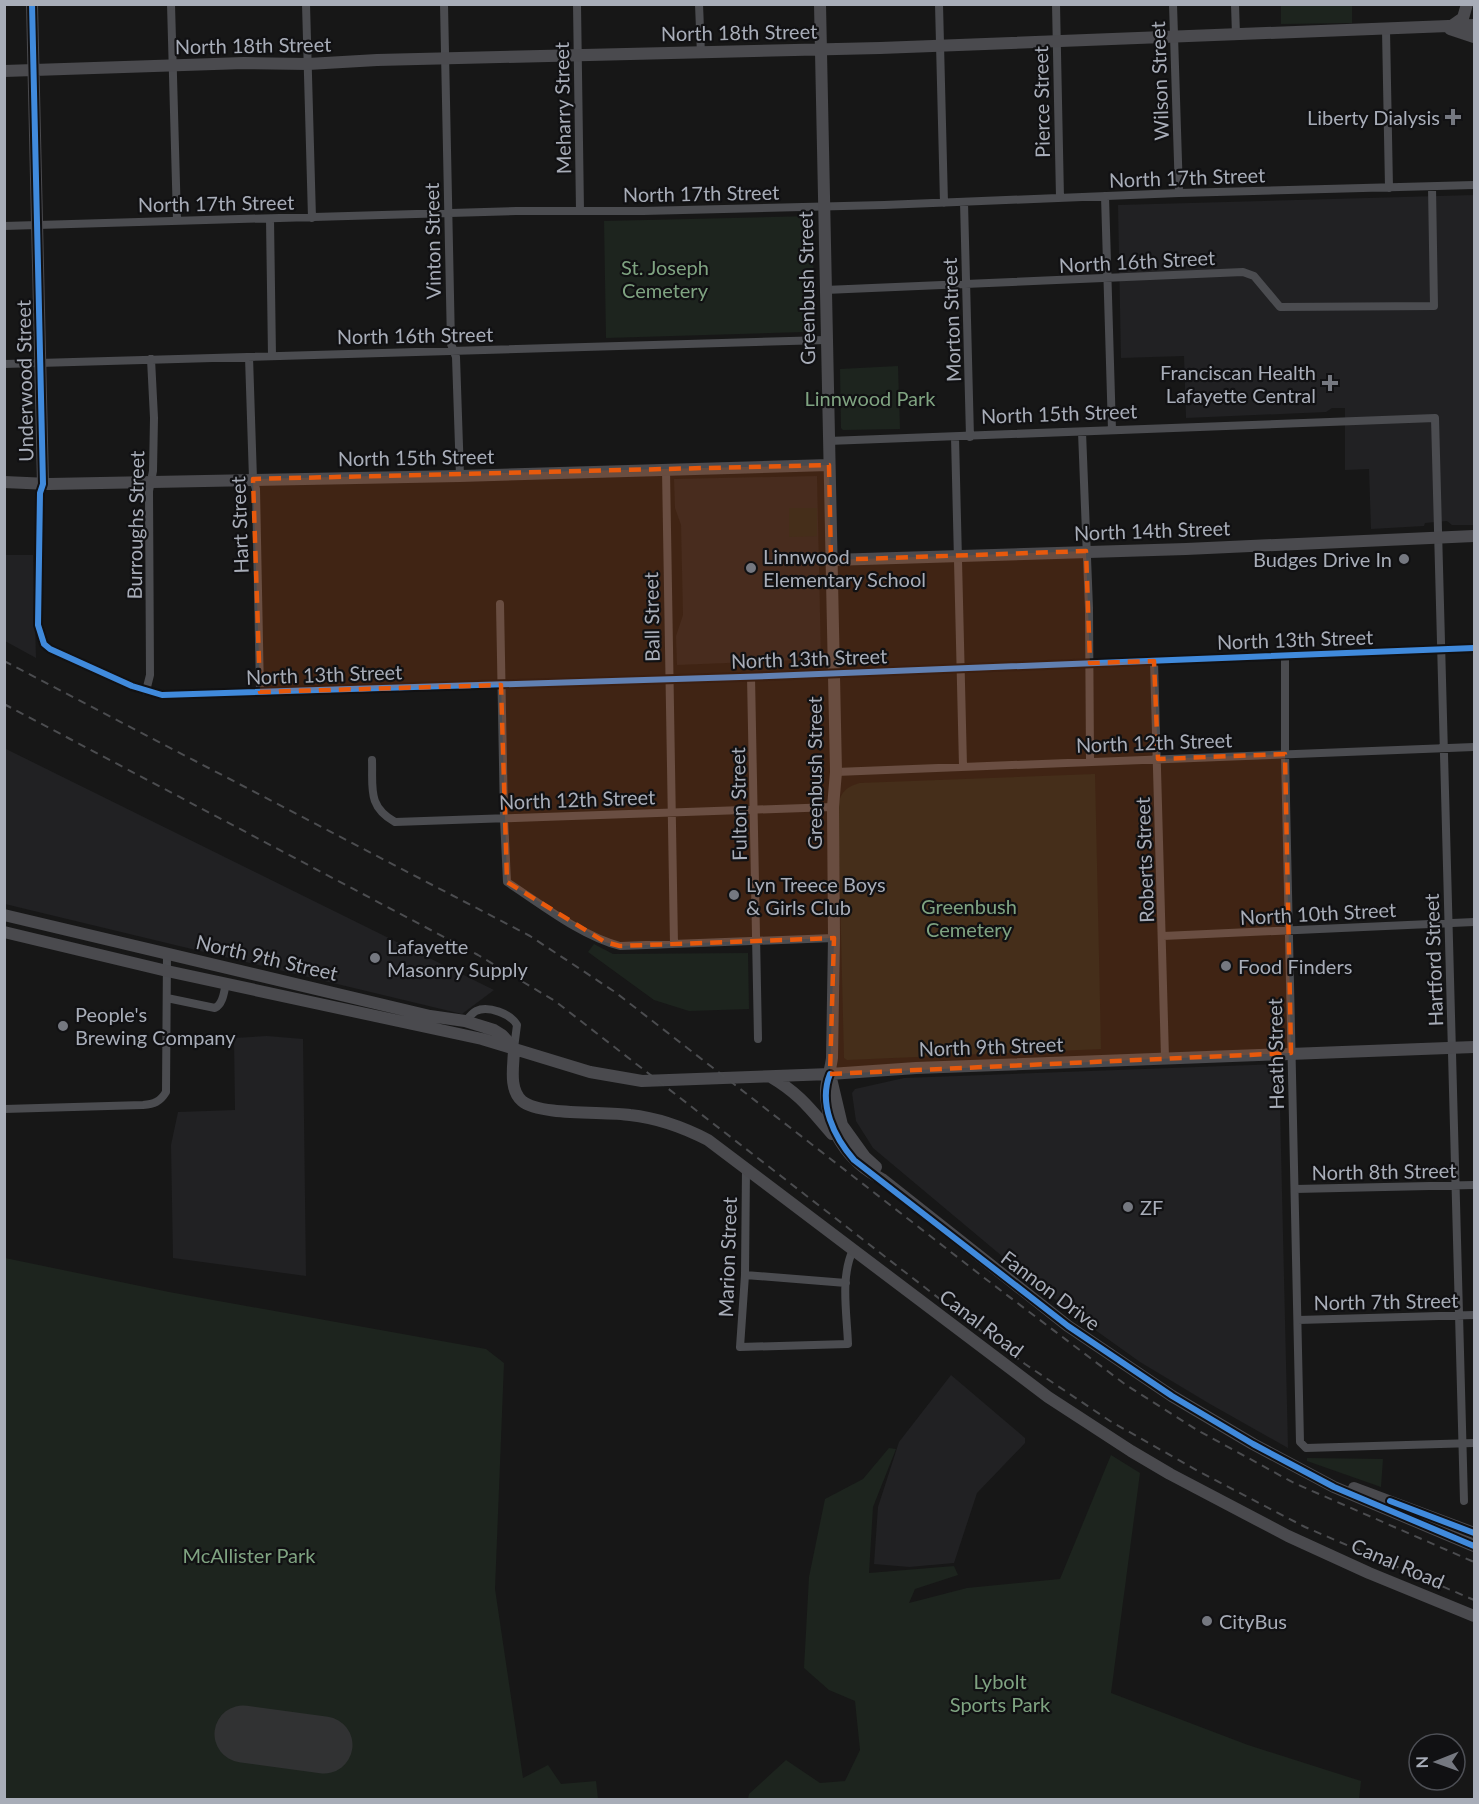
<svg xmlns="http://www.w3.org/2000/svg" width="1479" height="1804" viewBox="0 0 1479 1804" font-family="Lato,sans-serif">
<rect width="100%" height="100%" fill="#171717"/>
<path fill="#212123" d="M1474,195V525H1452L1447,521L1425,523L1424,526L1371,529L1369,469L1345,470V408H1332L1326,412L1186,418L1184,356L1121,358L1118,205Z
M817,476L821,659L677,665L676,636L683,615L681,525L675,508L674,479Z
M4,555H33L36,658L5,641Z
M4,748L494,990L462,1014L5,904Z
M267,1036L303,1039L306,1276L173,1258L171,1145L178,1112L235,1110L234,1038Z
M1279,1064L1288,1448L1210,1404L1140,1362L1084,1322L1033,1282L873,1148L856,1121L852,1093L855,1089L904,1078Z
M951,1375L1025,1438V1443L977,1493L954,1563L909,1567L874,1564L878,1507L899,1442Z"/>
<path fill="#1d241e" d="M1281,5H1352V23L1281,24Z
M812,216L815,330L805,332L606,338L604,221Z
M898,366L900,429L843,430L841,428L840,369Z
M789,508H817V536L789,537Z
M1095,774L1101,1049L847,1060L844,1058L838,810C839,794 845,787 860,783Z
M594,944L613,954L748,953L749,1009L689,1011L654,1000L588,952Z
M5,1258L169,1292L486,1349L504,1363L495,1589L523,1778L548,1765L561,1784L596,1781L598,1799H5Z
M889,1448L896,1449L873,1507L869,1573L954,1566L958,1575L915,1589L909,1603L967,1588L1060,1579L1111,1455L1140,1473L1111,1693L1248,1745L1361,1781L1359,1799H748L749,1794L786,1760L820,1783L845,1781L860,1750L855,1701L829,1690L804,1668L809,1577L825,1499L863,1479Z
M1307,1458L1383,1459L1381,1487L1307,1461Z"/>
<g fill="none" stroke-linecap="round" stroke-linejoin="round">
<path stroke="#313233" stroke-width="57" d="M243,1734L324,1745"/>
<path stroke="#4b4c50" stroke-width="8" d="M171,4L177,220
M306,4L312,218
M444,4L451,344L456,357L460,476
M577,4L580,211
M699,4L701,54
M939,4L944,203
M1056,4L1060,198
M1173,4L1179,193
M1235,4L1236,35
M1386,30L1389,188
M1105,196L1112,430
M964,202L970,437
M270,219L272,356
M4,226L516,211H643L884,205L1179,193L1474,185
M825,290L1243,272L1254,276L1280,307L1434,306L1432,187
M249,357L253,479L256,489L260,692
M4,364L826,340
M1082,432L1089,608L1090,761
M955,437L963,766
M828,441L1435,418L1464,1501
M666,470L674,944
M43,484L40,493L38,625L44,644L50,649L132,686L162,695L769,676L1474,648
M500,604L504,818L507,882C541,904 581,936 620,946L834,938
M1285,656V754L1300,1442L1306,1448L1474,1443
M1154,661L1165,1058
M751,676L758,1039
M146,691L150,675L149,491L153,471L154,418L151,359
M372,760C373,788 367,806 395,822L833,807
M836,772L1474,747
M1163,936L1474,922
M167,998L215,1008C223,1004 224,992 226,983
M465,1021C469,1018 472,1013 476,1011C488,1005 511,1014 517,1025L514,1048
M4,1109L143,1105C154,1104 160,1102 166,1092L167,953
M746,1168L745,1275L740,1347L848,1344C847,1314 840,1277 853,1250
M1295,1189L1474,1185
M745,1275L846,1283
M1298,1320L1474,1315"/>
<path stroke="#4a4a4e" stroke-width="12" d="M32,4L43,484
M820,4L836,772L833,807L834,938L832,1058C831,1068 826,1082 826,1090C826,1129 848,1162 882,1179L1068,1326L1172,1396L1253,1444L1334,1487L1474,1546
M1453,25L1463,18L1467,4
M1450,29L1474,37
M4,71L244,63L308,64L377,60L880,48L1474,25
M4,482L49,484L460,476L829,465
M831,560L1186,549L1474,536
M4,915L430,1016L465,1021L494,1030L502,1035L514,1048
M4,932L167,971L482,1039L590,1072L642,1081L830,1074L916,1068L1474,1047
M514,1048C514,1064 508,1089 522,1101C540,1116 604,1111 630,1115C658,1118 683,1127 708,1140L1048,1397L1131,1451L1170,1474L1288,1536L1369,1573L1474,1616
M830,1074L842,1125L865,1157L876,1167
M771,1077C800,1094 811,1110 832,1134
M1354,1488L1474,1533"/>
<path stroke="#4b4c4f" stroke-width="2" stroke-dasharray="8 6" stroke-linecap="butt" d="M4,661L530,936L615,992L987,1280L1126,1385L1197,1430L1294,1483L1474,1562
M4,704L478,955L555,1001L972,1324L1025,1364L1110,1421L1198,1471L1305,1527L1474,1600"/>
<defs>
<path id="cycleway" d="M32,4L43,484L40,493L38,625L44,644L50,649L132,686L162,695L769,676L1474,648
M830,1074C818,1104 834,1137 854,1160L1068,1326L1172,1396L1253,1444L1334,1487L1474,1546
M1390,1501L1474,1533"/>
</defs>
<use href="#cycleway" stroke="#111113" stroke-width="10"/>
<use href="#cycleway" stroke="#408adc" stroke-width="6"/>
</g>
<path fill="#e8590c" fill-opacity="0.2" stroke="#e8590c" stroke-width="4.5" stroke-dasharray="12 8" stroke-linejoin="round" d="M829,465L831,560L1086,551L1090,663L1154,661L1158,759L1285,754L1291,1053L830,1074L834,938L620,946L605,942L507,882L501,685L260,692L253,479Z"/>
<g fill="#757880" stroke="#111113" stroke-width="2">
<path d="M1450 108h6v6h6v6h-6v6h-6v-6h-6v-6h6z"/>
<path d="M1327 374h6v6h6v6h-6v6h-6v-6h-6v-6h6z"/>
<circle cx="1404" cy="559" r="6"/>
<circle cx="751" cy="568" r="6"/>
<circle cx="734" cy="895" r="6"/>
<circle cx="375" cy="958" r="6"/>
<circle cx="1226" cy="966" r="6"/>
<circle cx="63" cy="1026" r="6"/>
<circle cx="1128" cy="1207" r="6"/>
<circle cx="1207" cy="1621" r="6"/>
</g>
<g text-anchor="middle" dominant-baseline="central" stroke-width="4.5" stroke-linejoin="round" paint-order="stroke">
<g font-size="20" fill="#a8adb8" stroke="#111113">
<text transform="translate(739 32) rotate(-1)">North 18th Street</text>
<text transform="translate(253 45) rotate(-1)">North 18th Street</text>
<text transform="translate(1159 81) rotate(-92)">Wilson Street</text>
<text transform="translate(1041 102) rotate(-91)">Pierce Street</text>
<text transform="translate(562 108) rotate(-91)">Meharry Street</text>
<text transform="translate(1187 177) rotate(-2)">North 17th Street</text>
<text transform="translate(701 193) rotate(-1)">North 17th Street</text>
<text transform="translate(216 203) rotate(-1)">North 17th Street</text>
<text transform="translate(432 241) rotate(-91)">Vinton Street</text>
<text transform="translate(1137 261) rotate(-3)">North 16th Street</text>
<text transform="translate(806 288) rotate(-91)">Greenbush Street</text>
<text transform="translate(951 320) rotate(-92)">Morton Street</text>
<text transform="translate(415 335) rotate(-1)">North 16th Street</text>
<text transform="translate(24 381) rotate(-91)">Underwood Street</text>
<text transform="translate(1059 413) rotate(-2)">North 15th Street</text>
<text transform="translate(416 457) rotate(-1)">North 15th Street</text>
<text transform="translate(135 525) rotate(-89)">Burroughs Street</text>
<text transform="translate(239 525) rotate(-92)">Hart Street</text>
<text transform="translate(1152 530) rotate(-2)">North 14th Street</text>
<text transform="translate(651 617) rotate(-91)">Ball Street</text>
<text transform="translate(1295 639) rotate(-2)">North 13th Street</text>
<text transform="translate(809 658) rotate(-2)">North 13th Street</text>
<text transform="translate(324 674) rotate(-2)">North 13th Street</text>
<text transform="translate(1154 742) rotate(-2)">North 12th Street</text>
<text transform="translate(814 773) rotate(-90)">Greenbush Street</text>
<text transform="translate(577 799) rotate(-2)">North 12th Street</text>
<text transform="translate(738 804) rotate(-91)">Fulton Street</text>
<text transform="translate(1144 860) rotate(-92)">Roberts Street</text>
<text transform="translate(1318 913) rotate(-3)">North 10th Street</text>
<text transform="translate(267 957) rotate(13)">North 9th Street</text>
<text transform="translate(1433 960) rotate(-92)">Hartford Street</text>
<text transform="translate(991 1046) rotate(-2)">North 9th Street</text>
<text transform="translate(1275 1054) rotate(-91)">Heath Street</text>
<text transform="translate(1384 1171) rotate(-1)">North 8th Street</text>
<text transform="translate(727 1257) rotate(-88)">Marion Street</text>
<text transform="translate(1051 1290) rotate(37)">Fannon Drive</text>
<text transform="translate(1386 1301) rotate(-1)">North 7th Street</text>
<text transform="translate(982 1323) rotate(37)">Canal Road</text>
<text transform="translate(1398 1563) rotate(23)">Canal Road</text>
</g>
<g font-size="20" fill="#a8adb8" stroke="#111113" text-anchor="start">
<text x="1440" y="117" text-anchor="end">Liberty Dialysis</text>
<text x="1316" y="372" text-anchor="end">Franciscan Health<tspan x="1316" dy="23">Lafayette Central</tspan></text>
<text x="763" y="556">Linnwood<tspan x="763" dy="23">Elementary School</tspan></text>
<text x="1392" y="559" text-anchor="end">Budges Drive In</text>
<text x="746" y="884">Lyn Treece Boys<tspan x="746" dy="23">&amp; Girls Club</tspan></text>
<text x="387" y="946">Lafayette<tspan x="387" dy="23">Masonry Supply</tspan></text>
<text x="1238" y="966">Food Finders</text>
<text x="75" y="1014">People's<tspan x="75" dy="23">Brewing Company</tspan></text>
<text x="1140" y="1207">ZF</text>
<text x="1219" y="1621">CityBus</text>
</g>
<g font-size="20" fill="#7fa381" stroke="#111113">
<text x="665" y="267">St. Joseph<tspan x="665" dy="23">Cemetery</tspan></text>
<text x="870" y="398">Linnwood Park</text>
<text x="969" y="906">Greenbush<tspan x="969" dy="23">Cemetery</tspan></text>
<text x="249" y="1555">McAllister Park</text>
<text x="1000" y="1681">Lybolt<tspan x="1000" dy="23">Sports Park</tspan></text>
</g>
</g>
<rect width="1479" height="1804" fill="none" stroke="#a8adb8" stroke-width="12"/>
<g transform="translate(1437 1762) rotate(269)"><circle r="28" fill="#111113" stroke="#4d4f55" stroke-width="1.5"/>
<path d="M0-4.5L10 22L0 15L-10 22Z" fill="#757880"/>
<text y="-9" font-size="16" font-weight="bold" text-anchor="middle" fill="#a8adb8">N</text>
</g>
</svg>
